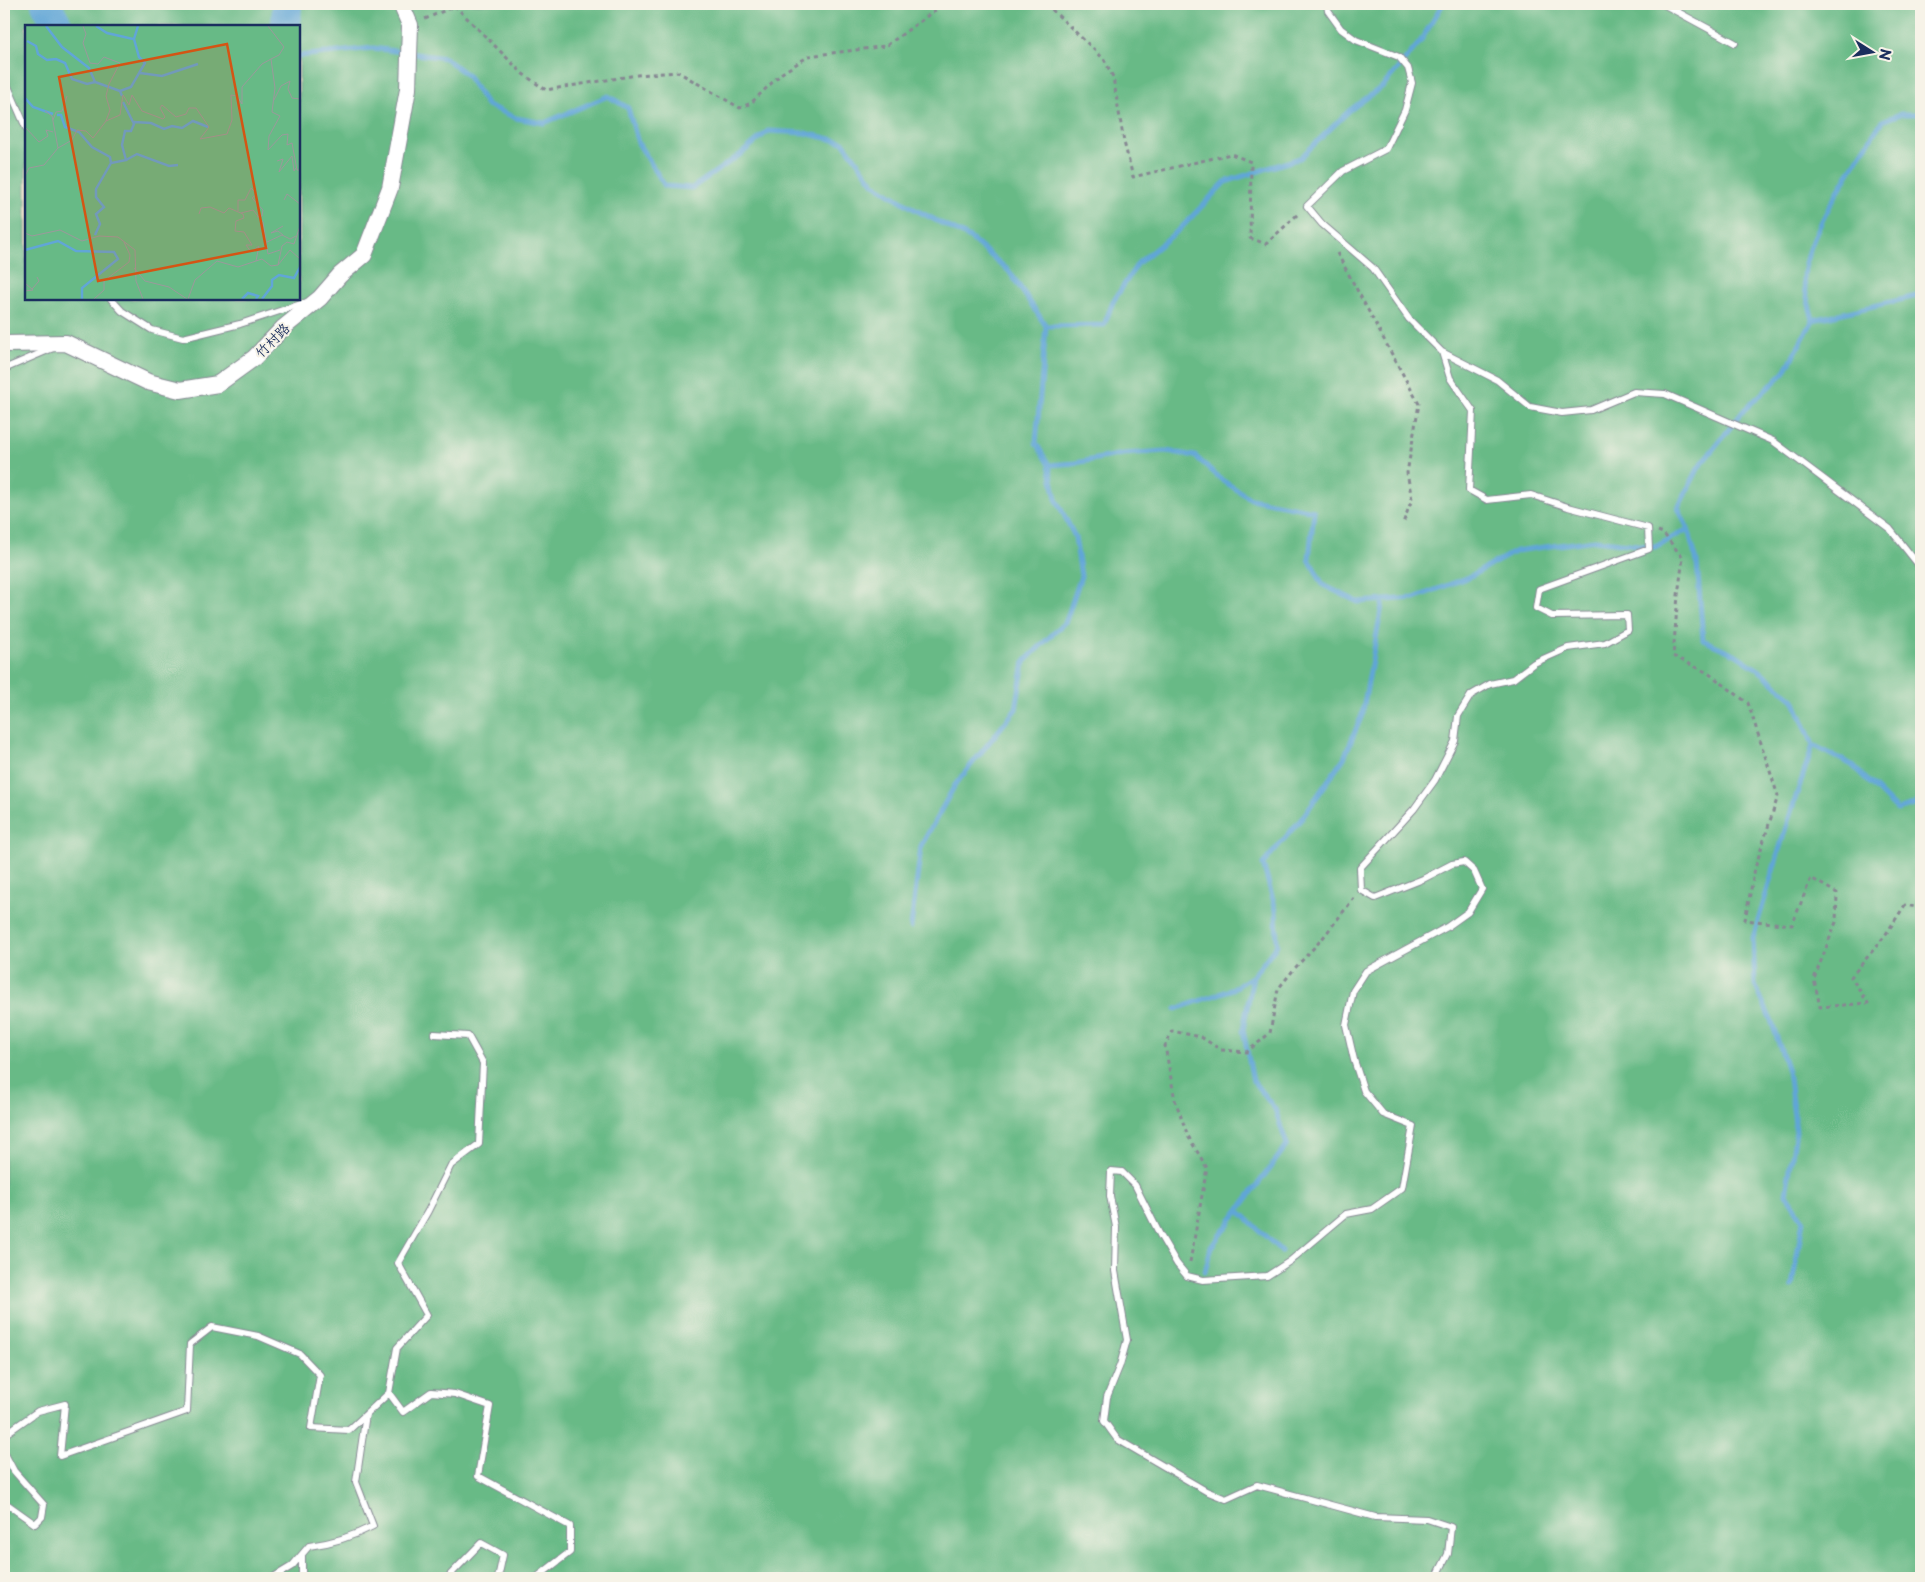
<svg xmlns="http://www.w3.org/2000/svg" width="1925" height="1582" viewBox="0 0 1925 1582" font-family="'Playpen Sans','LXGW WenKai TC',sans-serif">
<rect width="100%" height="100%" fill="#f7f3e8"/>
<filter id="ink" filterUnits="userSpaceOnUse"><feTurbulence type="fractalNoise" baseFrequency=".02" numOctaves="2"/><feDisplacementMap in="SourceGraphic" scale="10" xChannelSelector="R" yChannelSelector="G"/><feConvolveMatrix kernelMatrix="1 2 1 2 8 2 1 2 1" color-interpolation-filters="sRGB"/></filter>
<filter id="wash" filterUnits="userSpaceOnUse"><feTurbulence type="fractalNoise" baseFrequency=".0096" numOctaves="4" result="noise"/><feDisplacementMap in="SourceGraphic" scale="20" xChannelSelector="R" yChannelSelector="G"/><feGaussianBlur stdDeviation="1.12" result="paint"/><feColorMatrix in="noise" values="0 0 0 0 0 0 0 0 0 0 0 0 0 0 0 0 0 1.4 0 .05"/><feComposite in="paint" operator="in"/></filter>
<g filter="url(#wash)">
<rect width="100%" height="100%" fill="#f2e0c5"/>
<path fill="#67ba86" stroke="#417472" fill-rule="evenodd" d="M4,4H1921V1578H4ZM26,26H299V299H26Z"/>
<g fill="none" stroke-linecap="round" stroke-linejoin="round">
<path stroke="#61a6d7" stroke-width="5" d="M299,56L373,48L445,58L467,75L487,105L516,118L544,123L608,96L628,108L638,143L665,186L692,188L741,154L768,131L805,133L843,142L874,184L914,209L970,238L1009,271L1046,326L1036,443L1049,465L1075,463L1123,454L1166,451L1195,456L1222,480L1251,499L1314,511L1309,559L1323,585L1358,602L1414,598L1469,577L1516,551L1595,540L1655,547L1688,529L1697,562L1703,640L1735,654L1759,670L1794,700L1813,745L1852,765L1897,810L1914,805L1921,798
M1813,320C1810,307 1804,291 1804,278C1805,234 1858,160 1882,121L1900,114H1921
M1046,326L1104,325L1113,302L1138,263L1180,229L1225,182L1300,158L1350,110L1383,86L1420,42L1443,4
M1688,529L1678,508L1699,467L1744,410L1784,373L1813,320L1921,295
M911,927L921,846L955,785L1016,709L1024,662L1066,621L1081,576L1075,537L1056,499L1049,465
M1176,1009L1233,989L1253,976
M1239,1211L1281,1251
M1205,1272L1211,1247L1287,1145L1275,1109L1253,1081L1243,1030L1253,976L1277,945L1276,910L1263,864L1302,818L1344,758L1362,715L1383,600
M1792,1286L1803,1220L1786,1194L1796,1131L1788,1071L1771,1020L1755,985L1753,938L1786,827L1813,745"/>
<path stroke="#61a6d7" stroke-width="30" d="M46,4L58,26
M286,26L287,4"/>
</g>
</g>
<g filter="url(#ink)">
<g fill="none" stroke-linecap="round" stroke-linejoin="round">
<defs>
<path id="service" d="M1327,4L1328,11L1341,29L1356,40L1399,57L1408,68L1412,83L1405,110L1386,149L1343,171L1307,206L1322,224L1373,268L1409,319L1442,352L1450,378L1473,411L1469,490L1487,500L1531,495L1568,507L1648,528L1649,549L1539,589L1536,608L1552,616L1627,615L1628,630L1605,643L1568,648L1534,663L1513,679L1490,684L1471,695L1458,716L1455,741L1435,780L1414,809L1360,868L1361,890L1375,898L1423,879L1452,864L1464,862L1474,871L1482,889L1468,912L1447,927L1366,971L1353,991L1346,1025L1354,1060L1364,1091L1383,1114L1413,1126L1402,1188L1372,1209L1346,1214L1290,1261L1267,1276L1203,1280L1187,1276L1177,1264L1160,1235L1135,1185L1122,1172L1111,1171L1110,1196L1116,1227L1115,1271L1127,1340L1120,1365L1107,1397L1104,1421L1117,1439L1206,1491L1226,1499L1257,1485L1375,1517L1427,1519L1451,1527L1448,1554L1436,1578
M1663,4L1735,43
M4,77L26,128
M111,299L122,311L152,330L183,338L240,324L307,302
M1442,352L1497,380L1530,407L1562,413L1591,410L1634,392L1665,394L1773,441L1890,529L1921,568
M4,369L53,348
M389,1393L403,1412L431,1392L455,1394L490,1406L478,1476L570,1526V1552L536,1578
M4,1435L38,1411L65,1404L60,1456L187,1411L190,1344L212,1327L258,1336L300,1354L320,1375L311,1428L349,1430L389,1393L397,1348L427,1315L398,1263L428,1211L451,1165L479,1144L483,1063L468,1036L434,1034
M4,1452L14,1471L44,1505L42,1517L35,1524L4,1502
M272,1578L292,1566L309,1546C333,1543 352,1537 373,1526L356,1482L366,1414
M302,1578V1555
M447,1578L481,1543L503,1555L498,1578"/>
<path id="tertiary" d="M4,344L66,343L148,382L180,390L218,384L254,358L283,328L320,298L340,275L364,255L390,188L408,89L410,25L401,4"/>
</defs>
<use href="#service" stroke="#868892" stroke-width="8"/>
<use href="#tertiary" stroke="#868892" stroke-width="18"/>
<path stroke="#868892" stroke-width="3" stroke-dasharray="4 4" stroke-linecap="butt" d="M1046,4L1104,59L1113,77L1124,142L1133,177L1231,154L1251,162L1250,238L1266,244L1299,213
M425,19L455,6L523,74L546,90L637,75L678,72L740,108L751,103L782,73L809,56L886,46L944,4
M1337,253L1419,404L1407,473L1412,499L1403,523
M1658,531L1663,533L1683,558L1678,595L1673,656L1708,673L1748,703L1778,796L1755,868L1745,920L1792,925L1811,878L1837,893L1836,922L1814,979L1820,1007L1868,1003L1851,977L1884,937L1905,905L1921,908
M1190,1262L1207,1168L1188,1136L1175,1100L1165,1046L1172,1031L1201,1037L1221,1050L1247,1052L1270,1033L1278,989L1295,968L1322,939L1354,898"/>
<use href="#service" stroke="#fff" stroke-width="6"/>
<use href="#tertiary" stroke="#fff" stroke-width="16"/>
</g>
</g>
<g text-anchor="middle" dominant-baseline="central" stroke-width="4" stroke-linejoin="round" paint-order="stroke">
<g font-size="14" fill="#1b2f5e" stroke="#f7f3e8">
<text transform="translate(272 340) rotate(-45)">竹村路</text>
</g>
</g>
<g transform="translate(25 25)">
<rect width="275" height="275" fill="#f2e0c5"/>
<path d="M0,1H275V274H0Z" fill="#67ba86"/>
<path fill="none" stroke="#61a6d7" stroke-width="2.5" d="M21,1L37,22L64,43L70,57L95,66M71,1L82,8L108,14M2,16L11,21L13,29L22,35L31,34L40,38L47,54L62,59L70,57M115,48L137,51L173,39M97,71L95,66L106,62L120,38L114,32L109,14L113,1M0,73L8,82L28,89M32,90H36L40,102L54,107L67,122L85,132L86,138M109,97L126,98L139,104L147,101L157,103L168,96L183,102M101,135L112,129L144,141L153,140M70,210L75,199L71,189L79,182L71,172V164L86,138L101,135L97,120L100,106H106L109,99L98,77M0,225L33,216L51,226L89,227L93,234L57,263V274M217,274L223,268L233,271L231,274M237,274L247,261V255L254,250L269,253L275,242"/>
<path fill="none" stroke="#9c999c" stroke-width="1" d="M58,1L61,9L58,18L65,38L73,39L79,32L95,38L84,59L81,71L85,85L81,96M243,1L259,22L254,30L246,34L250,63L247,87L255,91L244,111L243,125L257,110L263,109L262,120L267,118L272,145H275M249,75L256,61L265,56L263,64L267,73L275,74M20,86L27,91L33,123M28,95L31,87L37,86L42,71M0,102L14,117L23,111L21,105L28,107M252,136L258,134L254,147L267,131L269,146L271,143M0,151L4,143L19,140L33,123L47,115L52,105L61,106L68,113L81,96L95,90L98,70L104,80L107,70L117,86L138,94L140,92L135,83L137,80L151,92L161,89L164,83H171L184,102L175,114L202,109L207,95L206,70L212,71L217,79V62L237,39L246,34M259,175L262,169L275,179M213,186V175H220L226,163L232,169L227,173L238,185L237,191L232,192M216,188L228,185L238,197L243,229L255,225M174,189L176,183L185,182L199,188L204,183L218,189L219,193L211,196L210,206L219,207L227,220H221L226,227L234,221L231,236M0,208L7,211L35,205L57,216L74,211L93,212L110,225L111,256L118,274M258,210L253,206L246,208L258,201M242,217L257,210L265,214L271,211M253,240L265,225L275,234M109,243L120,256L144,262L162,274M0,258L8,265L0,266M7,264L14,256L12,252M69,274L79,265V256L104,237L105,230L99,217M163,274L170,255L192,236L213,242L237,234L246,241L253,240L257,221L262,217L269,219L275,201"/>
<path fill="#d45514" fill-opacity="0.15" stroke="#d45514" stroke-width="2.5" d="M202,19L241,223L73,256L34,52Z"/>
<rect width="275" height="275" fill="none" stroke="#1b2f5e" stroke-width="2.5"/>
</g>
<rect width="1925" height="1582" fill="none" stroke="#f7f3e8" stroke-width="20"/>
<g transform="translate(1872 52) rotate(101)" stroke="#f7f3e8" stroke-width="4" paint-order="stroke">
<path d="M0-4L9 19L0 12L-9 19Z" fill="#1b2f5e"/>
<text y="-8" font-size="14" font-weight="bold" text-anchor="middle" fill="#1b2f5e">N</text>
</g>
</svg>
